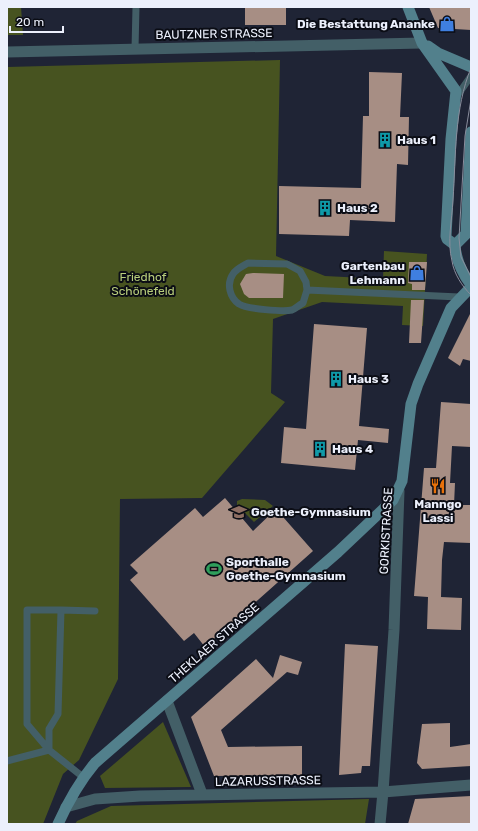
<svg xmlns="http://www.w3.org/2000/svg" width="478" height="831" viewBox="0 0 478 831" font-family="Rubik,sans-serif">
<rect width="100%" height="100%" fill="#1f2435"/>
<path fill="#475320" d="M7,7H21L23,35H7Z
M280,60L276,256L325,276L383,279L384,251L427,254L423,326L402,325L403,306L322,302L273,319L271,393L285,402L202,498L120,499L118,679L79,760L63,774L43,824H7V67Z
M242,499L265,500L273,506L254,522L237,505V501Z
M163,722L191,787L105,788L100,776Z
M369,799L365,824H75L77,821L111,806Z"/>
<path fill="#a78e84" d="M245,7H286V25H245Z
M429,7H471V30L438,28Z
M369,72L402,73L400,117H409L408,165L397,164L395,222L350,220L349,236L279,234V186L361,188L363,116H369Z
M409,262H427L425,290H412V284L408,283Z
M253,273L284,274L283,298H249L244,294L240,284L246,274Z
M411,300H424L421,343H409Z
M471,312V361L463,359L460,366L448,358Z
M314,324L367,328L359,426L389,429L388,443L358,440L355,470L281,463L284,427L306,429Z
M441,402L471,404V447L452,446L450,483H455L454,505H471V543L444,542L442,560L441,597L462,598L461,630L427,629L428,597L414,596L424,468H436Z
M225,498L253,531L276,509L313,551L205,647L194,633L184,641L130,580L138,573L130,565L195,508L203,517Z
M345,644L378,646L370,766H362L361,773L339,775Z
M280,655L302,662L298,675L287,672L221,730L228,747L302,746V775L214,776L191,717L256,659L273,678Z
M450,723V747L471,744V766L422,769L417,763L422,724Z
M471,796V824H408L415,799Z"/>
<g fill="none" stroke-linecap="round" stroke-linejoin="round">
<path stroke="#435f67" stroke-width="7" d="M135,49L136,7
M457,96L471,76
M248,263L287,264L300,271L306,282L307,290L303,303C299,305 295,309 292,310C284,312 246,309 239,304C230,298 226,284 233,274C236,269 243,266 248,263Z
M307,290L459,297
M27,610H61L58,714L49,729V750L27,724Z
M61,610L95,611
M7,761L49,750L83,777"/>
<path stroke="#435f67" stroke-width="11" d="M7,52L422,43
M167,701L202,794
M66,807L95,799L140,796L383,792L471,785
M380,824L383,792L394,630L399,491"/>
<path stroke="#52808c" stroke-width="11" d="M408,7L422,43L456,91L451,139L446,236L447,239L455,245
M428,46L438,53L471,67
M455,245L466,234L471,132
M455,245C456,260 462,273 471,285
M58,824C68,802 79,782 95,763L338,552L393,500L402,481L411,404L418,384L451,308L471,287"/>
<path stroke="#898d9c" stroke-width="1" d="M471,68C454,109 456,156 453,200C452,220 447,242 452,261C454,274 462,286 471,295
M471,99L465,136L459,238L461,257L471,277"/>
</g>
<defs>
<symbol id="shop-bare" viewBox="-9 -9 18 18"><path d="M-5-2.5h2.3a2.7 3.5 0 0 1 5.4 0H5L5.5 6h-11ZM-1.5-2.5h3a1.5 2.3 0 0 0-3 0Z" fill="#3f7fe0" stroke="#0b0d15" stroke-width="2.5" paint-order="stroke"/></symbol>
<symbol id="building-bare" viewBox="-9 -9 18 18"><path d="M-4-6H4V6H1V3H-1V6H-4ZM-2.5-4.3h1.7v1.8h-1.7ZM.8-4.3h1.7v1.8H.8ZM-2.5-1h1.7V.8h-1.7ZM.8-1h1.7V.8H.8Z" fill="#0f9aa8" stroke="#0b0d15" stroke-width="2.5" paint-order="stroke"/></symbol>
<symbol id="restaurant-bare" viewBox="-9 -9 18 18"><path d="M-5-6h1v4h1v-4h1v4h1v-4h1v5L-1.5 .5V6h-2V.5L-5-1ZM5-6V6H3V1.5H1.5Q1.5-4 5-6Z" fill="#e8710a" stroke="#0b0d15" stroke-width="2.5" paint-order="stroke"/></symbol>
<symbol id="school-bare" viewBox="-9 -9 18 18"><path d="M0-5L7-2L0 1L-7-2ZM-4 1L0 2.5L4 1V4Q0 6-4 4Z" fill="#8d6e63" stroke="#0b0d15" stroke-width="2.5" paint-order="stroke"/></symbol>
<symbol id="stadium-bare" viewBox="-9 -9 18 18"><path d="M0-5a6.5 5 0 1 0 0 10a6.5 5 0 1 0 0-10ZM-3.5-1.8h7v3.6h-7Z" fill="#2e9e5b" stroke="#0b0d15" stroke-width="2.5" paint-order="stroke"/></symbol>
</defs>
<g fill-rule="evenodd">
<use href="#shop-bare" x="436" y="13" width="22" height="22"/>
<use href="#building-bare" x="374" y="129" width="22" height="22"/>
<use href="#building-bare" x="314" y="197" width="22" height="22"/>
<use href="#shop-bare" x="406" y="262" width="22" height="22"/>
<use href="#building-bare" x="325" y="368" width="22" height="22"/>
<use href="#building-bare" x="309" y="438" width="22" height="22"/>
<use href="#restaurant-bare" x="427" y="475" width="22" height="22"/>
<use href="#school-bare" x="228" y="501" width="22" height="22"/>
<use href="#stadium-bare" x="203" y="558" width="22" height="22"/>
</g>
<g text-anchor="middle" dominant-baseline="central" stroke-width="4" stroke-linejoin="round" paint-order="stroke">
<g font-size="12" font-weight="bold" fill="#ecf0fc" stroke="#0b0d15" text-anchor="start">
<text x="435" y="24" text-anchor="end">Die Bestattung Ananke</text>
<text x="397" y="140">Haus 1</text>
<text x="337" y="208">Haus 2</text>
<text x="405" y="266" text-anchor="end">Gartenbau<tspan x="405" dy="14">Lehmann</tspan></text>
<text x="348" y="379">Haus 3</text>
<text x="332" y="449">Haus 4</text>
<text x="438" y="504" text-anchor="middle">Manngo<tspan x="438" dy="14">Lassi</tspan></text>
<text x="251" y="512">Goethe-Gymnasium</text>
<text x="226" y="562">Sporthalle<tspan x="226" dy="14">Goethe-Gymnasium</tspan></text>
</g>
<g font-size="12" fill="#ecf0fc" stroke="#0b0d15">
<text transform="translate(214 34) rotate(-1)">BAUTZNER STRASSE</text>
<text transform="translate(386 531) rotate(-87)">GORKISTRASSE</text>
<text transform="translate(214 643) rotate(-41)">THEKLAER STRASSE</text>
<text transform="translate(268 781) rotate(-1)">LAZARUSSTRASSE</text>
</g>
<g font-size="12" fill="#b8cd7b" stroke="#0b0d15">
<text x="143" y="277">Friedhof<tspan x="143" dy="14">Schönefeld</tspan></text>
</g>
</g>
<rect width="478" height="831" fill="none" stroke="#ecf0fc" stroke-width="16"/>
<path d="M10 26v6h53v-6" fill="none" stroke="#ecf0fc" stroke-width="2"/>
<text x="16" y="26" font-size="12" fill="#ecf0fc" stroke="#0b0d15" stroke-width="3" paint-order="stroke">20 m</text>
</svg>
